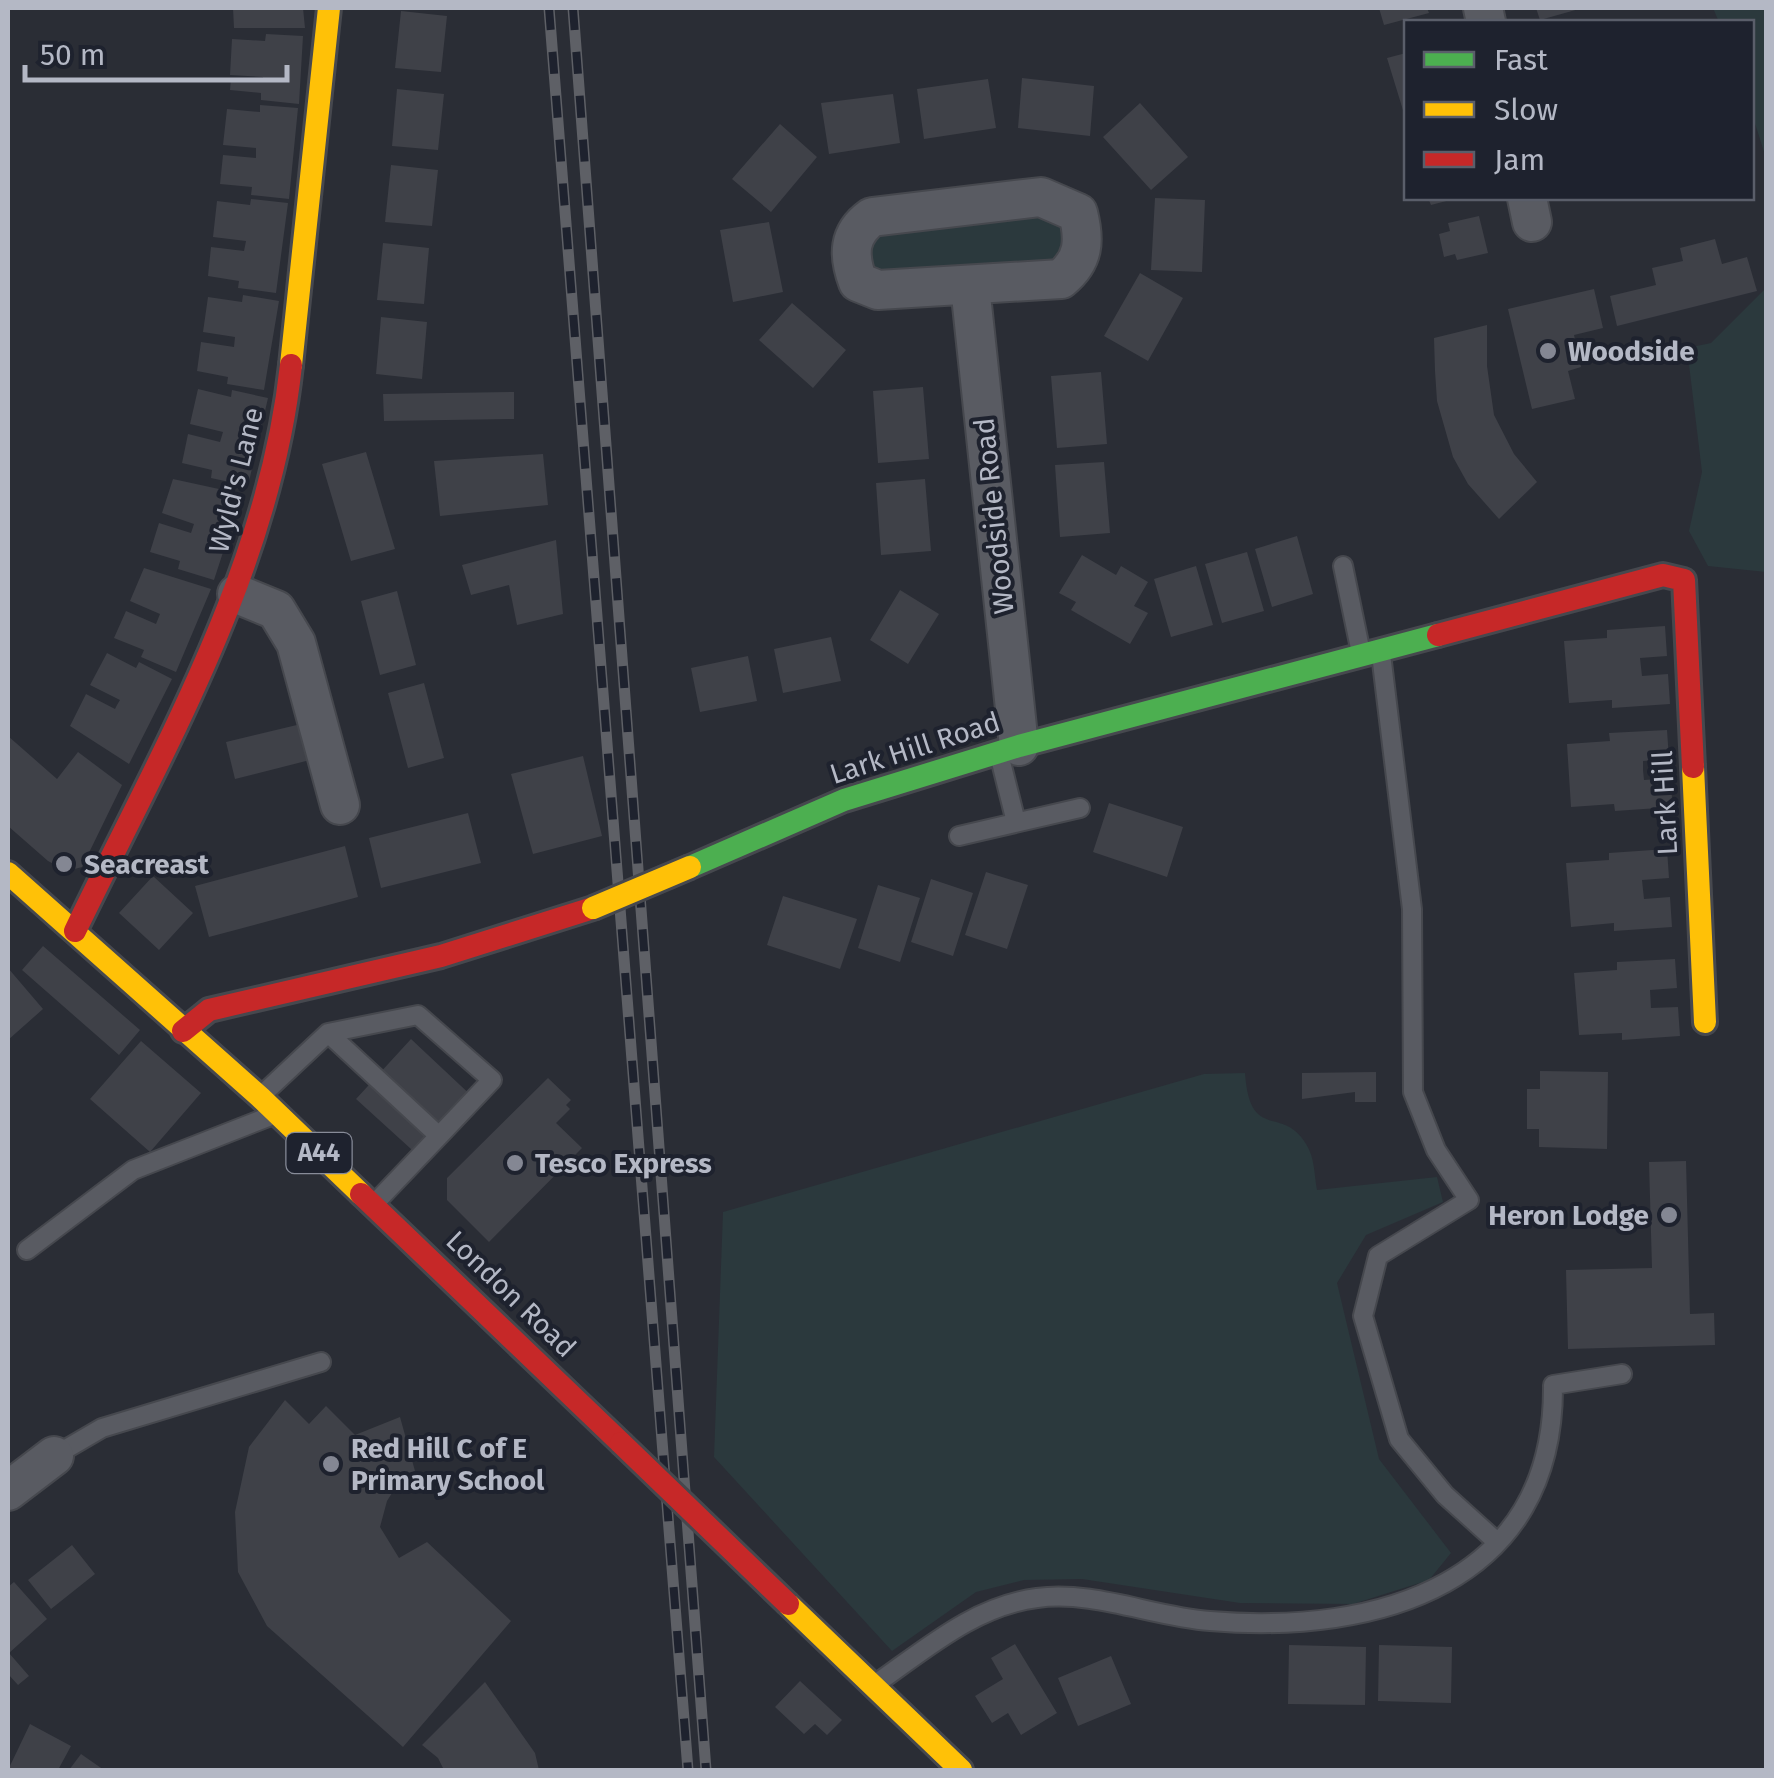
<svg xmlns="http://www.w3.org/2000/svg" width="1774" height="1778" viewBox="0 0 1774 1778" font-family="'Fira Sans',sans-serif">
<rect width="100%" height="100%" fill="#2a2d35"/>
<path fill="#2b393d" d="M1713,8H1766V158L1752,114V22H1719Z
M1042,207L1067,227L1057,261L878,278L864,271L863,233Z
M1766,288V572L1708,566L1689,531L1702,472L1687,348L1711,343Z
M1245,1073C1250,1143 1282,1104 1306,1144C1315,1158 1314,1174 1317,1190L1437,1177L1443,1202L1366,1235L1337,1283L1379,1459L1451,1553L1429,1580L1353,1604L1240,1603L1082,1579L1024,1580L976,1592L892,1651L714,1457L723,1212L1204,1074Z"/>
<path fill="#3f4148" d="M233,8H303L305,28H234Z
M1379,8H1427L1429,13L1384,25Z
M1536,8H1579V9L1540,20Z
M401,11L447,16L441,72L395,68Z
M266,34L303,36L299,104L261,100V93L230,90L231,78L263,81V77L230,75L232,39L265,41Z
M1406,53V120L1387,58Z
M1022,78L1094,86L1090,136L1018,128Z
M988,79L996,128L924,139L917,89Z
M397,89L444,94L438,150L392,146Z
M893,94L900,143L829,154L821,103Z
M1140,103L1188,157L1151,190L1103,137Z
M260,105L298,108L289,199L251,195L252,187L220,184L223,155L256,158V148L223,145L227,109L260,112Z
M780,124L817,157L771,212L732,179Z
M391,165L438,170L432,226L385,222Z
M1155,198L1205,200L1202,272L1151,270Z
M1428,198H1454V199L1431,205Z
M251,199L288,203L276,293L238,288L239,281L208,276L211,247L244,251L246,241L213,237L217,201L250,205Z
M1479,216L1488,253L1457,260L1455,254L1444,257L1439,234L1450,231L1448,223Z
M769,222L783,292L733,302L720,230Z
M1715,239L1722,264L1747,257L1757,291L1617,326L1610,296L1656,285L1652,268L1683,261L1680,248Z
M383,243L429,248L424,304L377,300Z
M1140,273L1183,298L1148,361L1104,336Z
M1594,289L1603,328L1574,335L1581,367L1568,371L1575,399L1532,409L1508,309Z
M243,295L279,301L264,390L227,384L228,377L197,371L201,342L234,347L235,337L203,332L208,297L242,302Z
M792,303L846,350L813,388L759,340Z
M381,317L427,322L422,379L376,374Z
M1487,325V366L1494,415L1514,454L1537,482L1499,519L1468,484L1453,457L1437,401L1435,371L1434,338Z
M1101,372L1107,444L1057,448L1051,376Z
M923,387L929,459L878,463L873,391Z
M198,389L231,397L232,390L268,398L248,486L211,478L212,470L182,463L188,434L220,442L223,432L190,424Z
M514,392V419L384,421L383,394Z
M366,452L395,549L351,561L322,464Z
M543,454L548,505L440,516L434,461Z
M1104,462L1110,533L1060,537L1055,465Z
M173,479L242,494L214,580L178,569L180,561L150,552L159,523L191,533L194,524L162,513Z
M925,479L931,551L881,555L876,483Z
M1297,536L1313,594L1272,607L1255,549Z
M556,540L563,614L517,625L509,585L471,595L462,565Z
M1247,552L1264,611L1222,623L1205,564Z
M1082,555L1116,575L1121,566L1148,582L1134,606L1148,613L1130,644L1071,610L1076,602L1059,593Z
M1196,566L1213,625L1171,637L1154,579Z
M144,568L211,589L176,672L141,657L144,650L114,638L126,611L156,624L160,614L130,601Z
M900,590L939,614L908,664L870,640Z
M397,591L416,665L380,675L361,601Z
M1665,626L1667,656L1640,658L1642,676L1668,674L1670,704L1612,708V700L1569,703L1564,641L1607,638V630Z
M831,637L841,681L783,693L774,649Z
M107,653L136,668L139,662L172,679L129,764L70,726L86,694L115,709L117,705L120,700L90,685Z
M748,656L757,701L700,712L691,668Z
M424,683L444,758L408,768L388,693Z
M301,724L310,760L235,779L226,742Z
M1667,730L1669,759L1643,761V770L1644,780L1670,778L1673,807L1615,811L1614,804L1571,807L1567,744L1610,741L1609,733Z
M8,736L57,779L78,752L122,785L82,867L67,871L48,861L8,826Z
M583,756L602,836L533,854L511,774Z
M1109,803L1183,827L1167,877L1093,852Z
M468,813L481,863L381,888L369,838Z
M345,846L358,897L209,937L195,886Z
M1667,849L1669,878L1642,880L1644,899L1670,897L1672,927L1614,931V923L1571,927L1566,863L1609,860V853Z
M986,872L1028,885L1007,949L965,935Z
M153,876L193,913L159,950L119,913Z
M931,879L973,893L953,956L911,942Z
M878,885L920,898L900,962L858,948Z
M783,896L857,919L840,969L767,945Z
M43,946L140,1030L119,1055L22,970Z
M1675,959L1677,988L1650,990L1651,1008L1678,1007L1680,1036L1622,1040V1033L1579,1035L1574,973L1617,970V962Z
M8,968L43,1009L8,1040Z
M411,1039L477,1101L422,1159L356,1099Z
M141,1041L201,1093L150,1152L90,1099Z
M1540,1071L1608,1072L1607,1149L1539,1147V1129H1527V1089H1540Z
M1376,1072V1102H1355V1092L1302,1099V1073Z
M548,1078L571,1100L566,1105L570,1109L556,1123L582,1148L489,1242L447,1200V1178Z
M1686,1161L1690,1314L1714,1313L1715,1345L1568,1349L1566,1270L1652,1268L1649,1162Z
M285,1400L309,1424L326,1406L355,1435L400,1417L415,1471L399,1482L387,1501L380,1527L399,1558L427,1542L511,1621L403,1747L267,1626L238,1572L235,1512L249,1447Z
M72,1545L95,1574L51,1609L28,1580Z
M14,1582L47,1619L9,1653L29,1676L18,1685L8,1674V1587Z
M1015,1644L1057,1713L1021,1735L1008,1713L992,1723L975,1696L1003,1679L991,1658Z
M1289,1645L1366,1647L1365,1705L1288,1704Z
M1379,1645L1452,1647L1451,1703L1378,1701Z
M1111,1656L1131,1704L1078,1726L1058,1678Z
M800,1681L842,1720L827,1735L815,1724L804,1734L775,1707Z
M485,1682L535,1753L539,1770H444L438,1758L422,1745Z
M30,1724L71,1746L58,1770H8Z
M81,1754L104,1770H69Z"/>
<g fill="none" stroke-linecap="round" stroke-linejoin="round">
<defs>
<path id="lane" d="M1343,566L1361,653
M1381,654L1412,909L1413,1092L1436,1150L1469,1200L1378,1256L1363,1316L1399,1439L1445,1495L1497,1542
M1000,758L1016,822
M959,836L1080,808
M328,1033L418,1015L492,1080L439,1136
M264,1093L328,1033L439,1136L377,1201
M27,1250L133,1170L268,1117
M54,1456L102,1428L321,1362
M877,1683C927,1648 975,1606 1037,1598C1093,1590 1154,1617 1210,1621C1378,1635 1555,1584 1553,1385L1622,1374"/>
<path id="street" d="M1483,8L1486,22
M1041,197L1078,213C1085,241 1084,260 1061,279L878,290L858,282C848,255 848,234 872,217Z
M1527,198L1532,222
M970,286L1019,746
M237,594L276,610L296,643L340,805
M8,1491L54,1456"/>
<path id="fast" d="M690,867L844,800L1019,746L1438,635"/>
<path id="slow" d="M291,365L329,8
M1693,767L1705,1022
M8,873L260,1097L361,1194
M788,1604L961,1770"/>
<path id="jam" d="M1438,635L1663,575L1684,580L1693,767
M75,931C163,749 269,570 291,365
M183,1031L209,1010L441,956L593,908
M361,1194L621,1443"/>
</defs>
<use href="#lane" stroke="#46484e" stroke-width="22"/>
<use href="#street" stroke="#46484e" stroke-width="42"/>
<use href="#fast" stroke="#46484e" stroke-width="28"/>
<use href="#slow" stroke="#46484e" stroke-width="28"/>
<use href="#jam" stroke="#46484e" stroke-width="28"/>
<use href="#lane" stroke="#595b62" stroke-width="18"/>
<use href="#street" stroke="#595b62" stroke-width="38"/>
<use href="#fast" stroke="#4caf50" stroke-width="22"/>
<use href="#slow" stroke="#ffc107" stroke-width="22"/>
<use href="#jam" stroke="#c62828" stroke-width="22"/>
<defs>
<path id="rail" d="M549,8L688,1770
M573,8L706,1770"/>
</defs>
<use href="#rail" stroke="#5e6066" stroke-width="11"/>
<use href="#rail" stroke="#1e222e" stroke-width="8" stroke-dasharray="22" stroke-linecap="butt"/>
<defs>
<path id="slow-bridge" d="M593,908L690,867"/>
<path id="jam-bridge" d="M621,1443L788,1604"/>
</defs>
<use href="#slow-bridge" stroke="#46484e" stroke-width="28" stroke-linecap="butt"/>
<use href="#jam-bridge" stroke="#46484e" stroke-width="28" stroke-linecap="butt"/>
<use href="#slow-bridge" stroke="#ffc107" stroke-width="22"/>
<use href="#jam-bridge" stroke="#c62828" stroke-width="22"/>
</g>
<g fill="#848793" stroke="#1e222e" stroke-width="4">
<circle cx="1548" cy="351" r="10"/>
<circle cx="64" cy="864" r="10"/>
<circle cx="515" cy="1163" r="10"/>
<circle cx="1669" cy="1215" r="10"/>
<circle cx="331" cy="1464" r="10"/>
</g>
<g text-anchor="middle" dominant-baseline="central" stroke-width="8" stroke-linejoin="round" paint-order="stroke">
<rect fill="#1e222e" stroke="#878b98" stroke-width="2.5" x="286.5" y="1133" width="65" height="40" rx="8"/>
<g font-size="25" font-weight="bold" fill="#b4b8c5">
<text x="319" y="1153">A44</text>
</g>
<g font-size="28" font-weight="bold" fill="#b4b8c5" stroke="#1e222e" text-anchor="start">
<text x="1568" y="351">Woodside</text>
<text x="84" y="864">Seacreast</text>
<text x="535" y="1163">Tesco Express</text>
<text x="1649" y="1215" text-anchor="end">Heron Lodge</text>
<text x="351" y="1448">Red Hill C of E<tspan x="351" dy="32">Primary School</tspan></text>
</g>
<g font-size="28" fill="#b4b8c5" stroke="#1e222e">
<text transform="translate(236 480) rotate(-76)">Wyld's Lane</text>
<text transform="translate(994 516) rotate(-96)">Woodside Road</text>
<text transform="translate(915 748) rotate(-18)">Lark Hill Road</text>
<text transform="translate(1665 803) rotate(-93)">Lark Hill</text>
<text transform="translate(511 1294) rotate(44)">London Road</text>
</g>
</g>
<rect width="1774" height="1778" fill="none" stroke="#b4b8c5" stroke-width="20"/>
<rect x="1404" y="20" width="350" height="180" fill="#1e222e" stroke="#5a5e6a" stroke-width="2.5"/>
<rect x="1424" y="52" width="50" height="15" fill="#4caf50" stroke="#5a5e6a" stroke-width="2.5"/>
<text x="1494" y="70" font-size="30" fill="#b4b8c5">Fast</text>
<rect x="1424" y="102" width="50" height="15" fill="#ffc107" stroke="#5a5e6a" stroke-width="2.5"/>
<text x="1494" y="120" font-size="30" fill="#b4b8c5">Slow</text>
<rect x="1424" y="152" width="50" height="15" fill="#c62828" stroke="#5a5e6a" stroke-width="2.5"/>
<text x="1494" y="170" font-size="30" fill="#b4b8c5">Jam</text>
<path d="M25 65v15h262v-15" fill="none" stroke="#b4b8c5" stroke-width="5"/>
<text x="40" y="65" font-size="30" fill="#b4b8c5" stroke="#1e222e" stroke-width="8" paint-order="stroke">50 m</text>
</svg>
